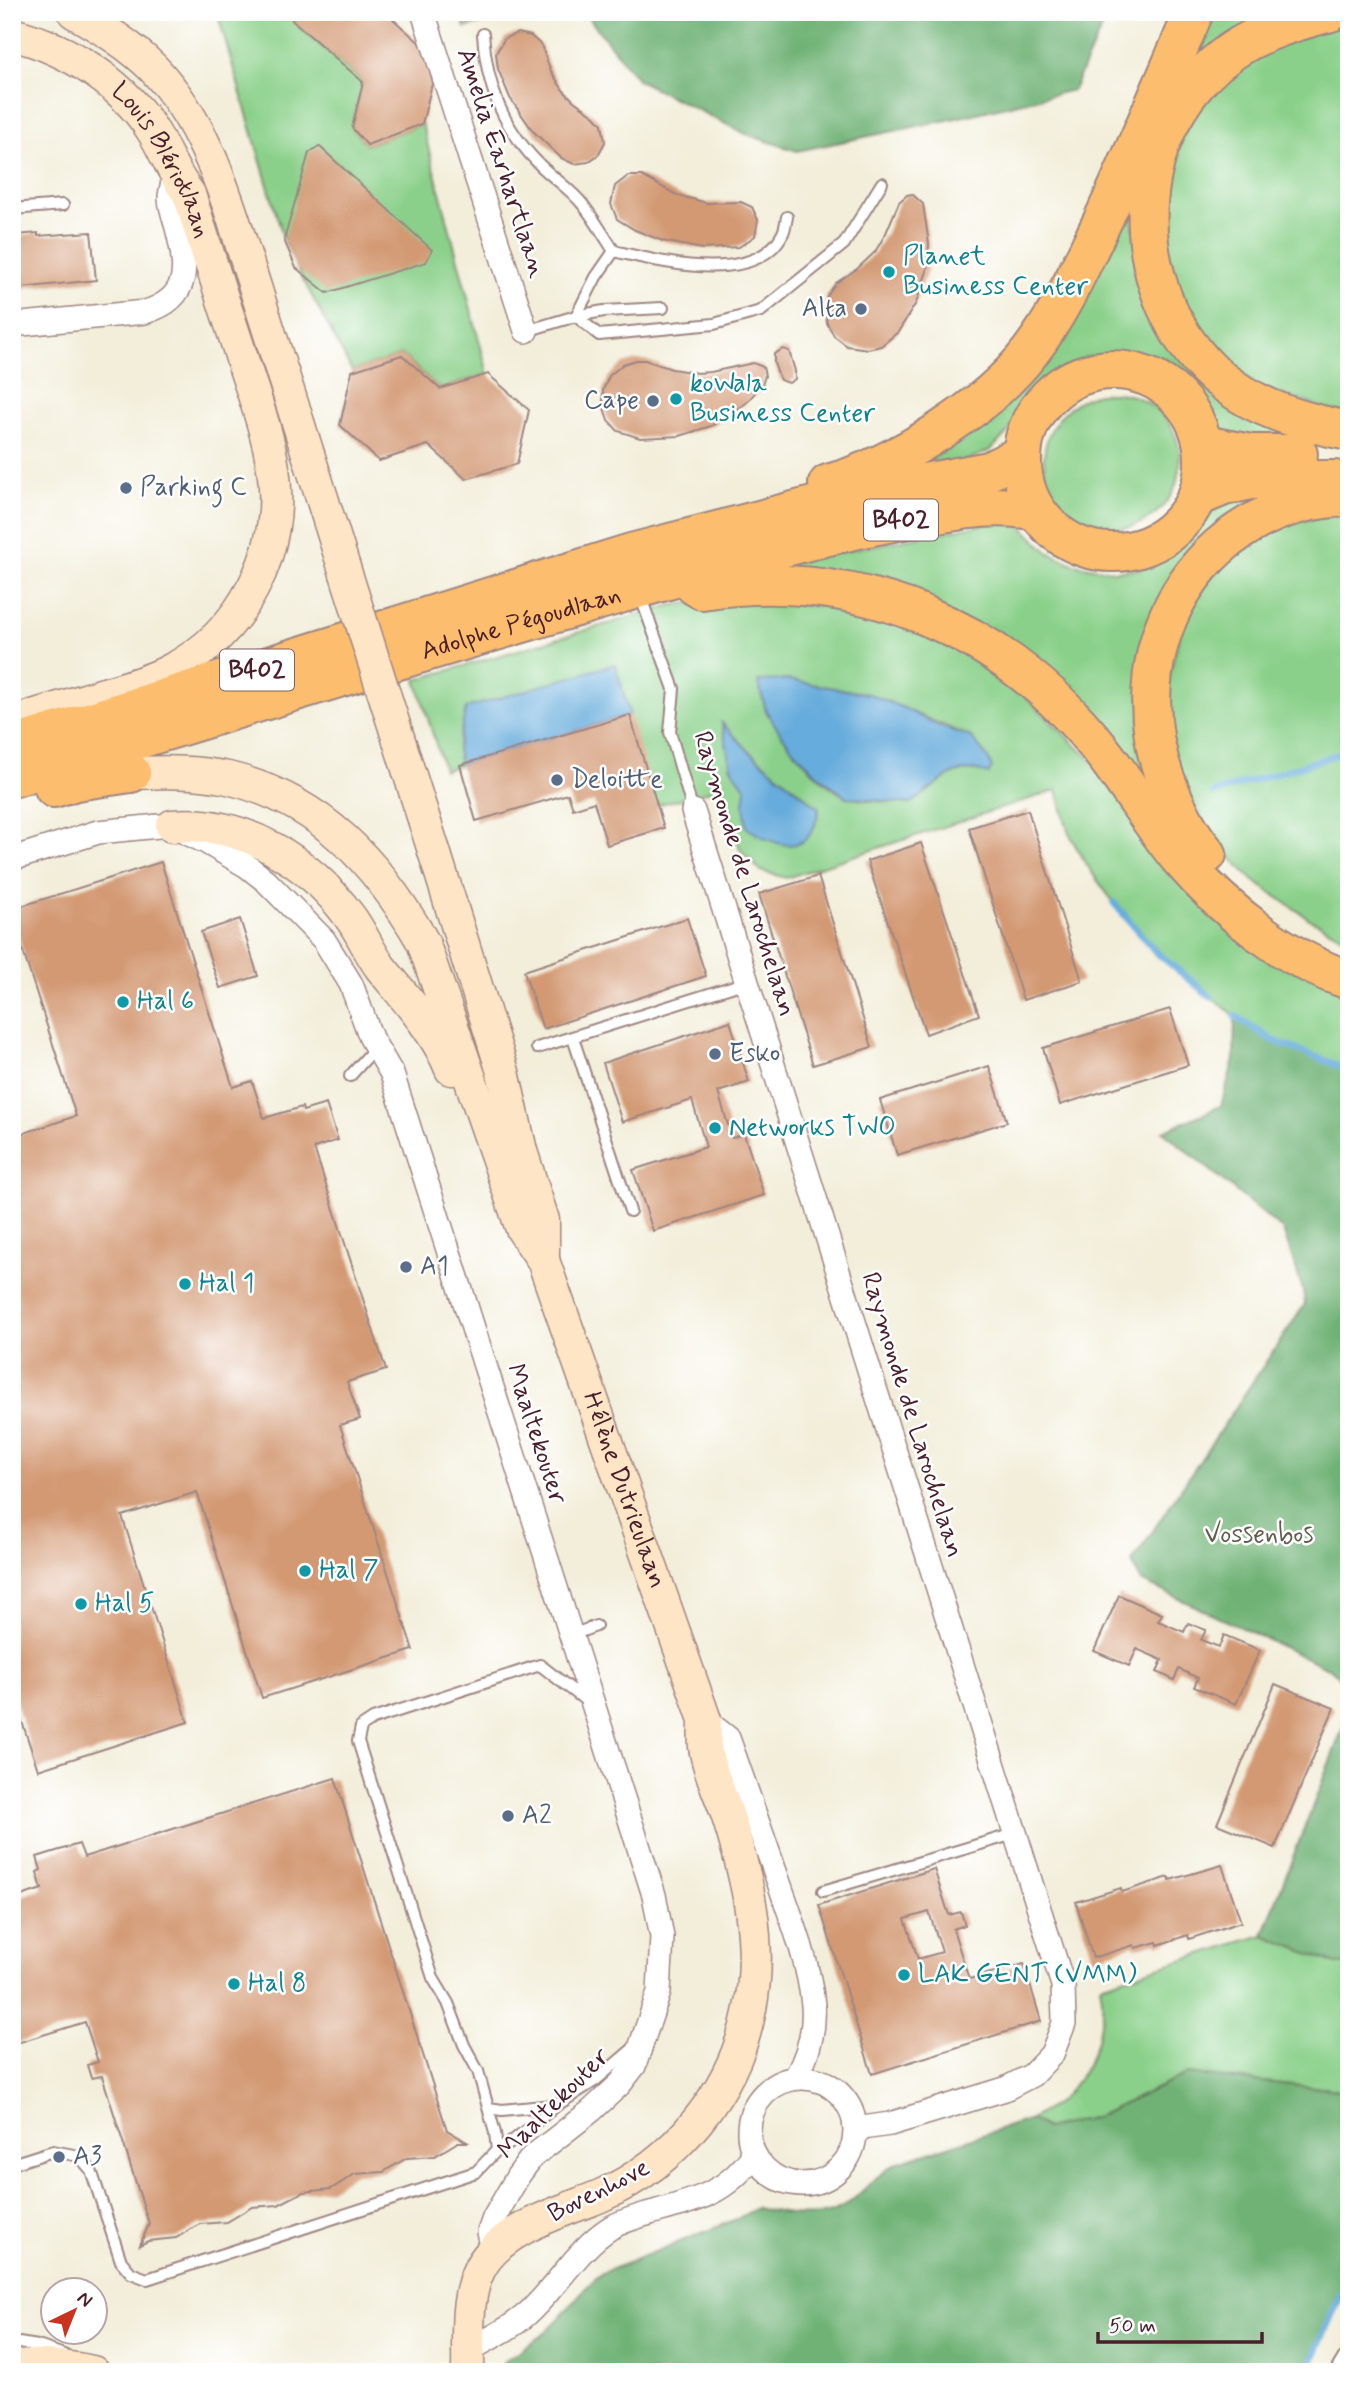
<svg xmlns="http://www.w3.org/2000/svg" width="1361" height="2384" viewBox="0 0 1361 2384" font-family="Mynerve,sans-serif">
<rect width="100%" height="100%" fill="#fff"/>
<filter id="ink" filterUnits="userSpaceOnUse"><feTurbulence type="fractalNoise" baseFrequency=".0143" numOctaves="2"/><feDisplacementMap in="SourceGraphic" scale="14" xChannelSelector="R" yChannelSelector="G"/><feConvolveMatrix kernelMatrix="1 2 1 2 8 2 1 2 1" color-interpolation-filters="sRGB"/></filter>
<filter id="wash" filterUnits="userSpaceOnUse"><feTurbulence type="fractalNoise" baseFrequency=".00686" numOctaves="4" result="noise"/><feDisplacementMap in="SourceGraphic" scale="28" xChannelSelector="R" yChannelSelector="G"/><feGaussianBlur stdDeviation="1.57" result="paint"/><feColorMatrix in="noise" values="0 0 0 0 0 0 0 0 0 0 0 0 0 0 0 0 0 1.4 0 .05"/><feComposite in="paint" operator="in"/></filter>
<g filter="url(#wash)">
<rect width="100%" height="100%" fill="#f3eeda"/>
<path fill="#8ad08a" stroke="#6a785a" stroke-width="2" fill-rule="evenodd" d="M217,12H293L292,20L363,82L352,128L367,145L422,124L488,374L440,389L402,355L352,371L297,268L284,240Z
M460,12H518L465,28Z
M1202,12H1286L1178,88Z
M1349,25V416L1258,387L1204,341L1174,286L1162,215L1170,171L1183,134L1201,107L1243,60L1323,28Z
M1126,194L1148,287L1301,434L1233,435L1217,424L1185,381L1156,364L1121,355L1088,357L1057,371L1031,393L1009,431L991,450L957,465L865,482L946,441Z
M1044 461a68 68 0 1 1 136 0a68 68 0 1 1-136 0Z
M1241,494L1294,495L1168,591V817L1041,669L738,577L813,557L1001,521L1020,525L1048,552L1073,564L1112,571L1139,569L1174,552L1218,506Z
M1349,513V940L1311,920L1254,881L1218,845L1174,768L1166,689L1183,621L1211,576L1242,548L1283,524Z
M732,599L872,610L995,667L1093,762L1349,994V1070C1246,1045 1122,934 1073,841C1065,826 1062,807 1057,790L786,878L761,871L741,851L717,789L657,805L457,749L460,765L444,770L416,680L672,605ZM869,694L971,737L988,774C953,760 937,787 910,804C894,801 857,802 845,796C814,780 785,739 766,711L765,704ZM722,725L750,752L807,798L744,805L746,789L731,767Z
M1263,1935L1336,1964H1349V2091L1187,2074L1096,2117L1045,2129L1031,2119C1040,2113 1051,2108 1059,2101C1090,2073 1109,2026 1100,1985Z"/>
<path fill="#6fb276" stroke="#5c6850" stroke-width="2" d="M584,12H1109L1073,90L952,119L797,151L746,134L638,80Z
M1235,1016L1272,1040L1349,1070V1684L1330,1669L1141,1581L1132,1562L1305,1304L1303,1290L1283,1230L1163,1131L1221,1106L1234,1059Z
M1349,1712V1964H1336L1263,1935Z
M1187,2074L1349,2091V2275L1307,2372H502L504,2361C521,2350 538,2340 553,2325C570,2308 582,2288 602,2273L737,2219L756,2208C792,2215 826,2225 856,2197C870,2184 882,2171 899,2162L1031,2119L1046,2129L1096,2117Z"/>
<path fill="#66acdc" stroke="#586684" stroke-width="2" d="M615,664L630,715L460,765L457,749L466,708Z
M788,680L869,694L906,709L937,725L971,737L988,758L992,768L988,774C953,760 937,787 910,804L846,797L817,774L793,750L779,731L766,711L758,681Z
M722,723L750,752L819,808C812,858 779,849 747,828L744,805L746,789L731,767Z"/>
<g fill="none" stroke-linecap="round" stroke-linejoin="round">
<path stroke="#66acdc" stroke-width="7" d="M1214,793L1345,752
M1114,903L1156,952L1211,997
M1235,1016L1272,1040L1349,1070
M1307,2372L1349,2275"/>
</g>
<g id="blocks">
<path fill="#d39973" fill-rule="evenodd" d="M293,12H385L422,45L433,80L422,124L367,145L352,128L363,82L292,20Z
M518,33L531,36L541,45L551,71L563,90L574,101L595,116L602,124L605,142L598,155L588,162L574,164L561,158L533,131L510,98L498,69L496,53L505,38Z
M319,146L432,250L426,262L327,293L296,268L284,240L309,153Z
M628,176H642L677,195L707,203L741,202L752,207L758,220L755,236L739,247L702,249L663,241L635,230L617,219L611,204L615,186Z
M912,194L923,204L929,244L927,271L916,303L898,332L881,346L868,349L847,346L834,336L827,323L825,309L827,296L836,283L857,269L875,252L886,233L899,202L907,195Z
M91,232L96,280L21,288L17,235L38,233V236Z
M783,349L789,351L795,371V379L789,383L780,380L774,363V354Z
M402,355L440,389L488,374L529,410L517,464L466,479L428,445L379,461L340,425L352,371Z
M636,360H645L672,369L697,373L711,372L753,363L763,367L765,376L762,385L746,403L711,426L680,436L640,438L618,431L608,420L603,405V390L609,376L623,364Z
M630,715L664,828L607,845L594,802L573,809L568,794L476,821L460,765Z
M1028,810L1082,981L1023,1000L969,828Z
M921,843L979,1015L926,1034L867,861Z
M161,862L233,1087L252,1081L264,1118L302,1107L303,1111L326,1104L338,1140L314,1148L386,1370L347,1382L360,1419L340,1425L413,1650L262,1698L197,1492L122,1516L188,1722L38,1770L12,1691V1137L76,1116L12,917V909Z
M818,876L872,1047L813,1065L759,894Z
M687,918L706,976L543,1029L524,971Z
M240,919L258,976L220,988L201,932Z
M1170,1009L1188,1065L1060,1105L1043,1048Z
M730,1021L749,1082L718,1092L732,1138L744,1134L764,1195L653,1231L633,1170L706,1147L692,1100L622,1122L603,1063Z
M989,1066L1007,1122L897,1155L880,1100Z
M1119,1595L1162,1614L1158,1621L1184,1632L1188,1623L1206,1630L1201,1640L1219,1647L1224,1635L1260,1650L1236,1704L1194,1687L1198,1678L1179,1669L1174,1680L1157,1672L1162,1660L1137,1649L1129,1666L1094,1651Z
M1275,1684L1334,1708L1275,1848L1217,1824Z
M335,1778L447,2130L467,2142H458L435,2156L407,2158L383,2172L355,2174L331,2189L303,2192L278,2205L252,2207L227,2222L200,2224L176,2238L148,2241L140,2245L149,2224L102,2076L91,2078L87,2065L98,2062L85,2022L14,2044L12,1899L42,1889L37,1872L41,1870L37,1857L79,1844L84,1857Z
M1222,1865L1241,1922L1189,1939L1188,1935L1158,1945L1157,1942L1135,1948L1134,1945L1093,1958L1076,1902L1121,1888L1122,1892L1169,1877L1170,1880Z
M934,1869L949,1915L961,1912L965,1925L953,1929L969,1979L1024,1964L1041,2021L872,2074L819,1905ZM929,1912L942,1952L918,1959L905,1919Z"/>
</g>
</g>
<g filter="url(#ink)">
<use href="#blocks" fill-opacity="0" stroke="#9e8682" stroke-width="2"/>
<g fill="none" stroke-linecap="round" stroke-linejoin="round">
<defs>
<path id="lane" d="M483,34C487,87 502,127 540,165C554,179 572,190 584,206C595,220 604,236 614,251
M12,209L63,205
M787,217C786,222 785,229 783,233C756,288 658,261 614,251L596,277L576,316L599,335L714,324L761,311L844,244L882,183
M526,331L576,316L604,311L663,308
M640,595L674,689L670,732L693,811
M573,1038L630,1211
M537,1048L747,982
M350,1076L376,1047
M577,1633L596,1626
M823,1891L1014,1834
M489,2108L502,2110L554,2105
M497,2150L509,2144L557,2105L596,2080L636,2046
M12,2164L53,2151L79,2156L91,2170L121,2261L131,2273L147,2279L476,2172L497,2150L495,2133L478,2071L464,2045L448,2003L433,1978L358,1741L361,1727L373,1719L540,1665L589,1703
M12,2342L38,2346L64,2355
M1335,2372L1349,2349"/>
<path id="street" d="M423,12L526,331
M12,325L145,312C193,298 187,264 176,224C174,216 170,206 170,198C170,191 173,183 175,176
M693,811L1063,1985L1064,2023L1052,2054L1032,2075L1005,2089L890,2124L856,2129
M12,859L98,832L159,826H172L206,842L247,866L266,881L324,940L351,984L371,1038L392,1074L654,1895L662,1937L659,1992L634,2066L620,2084L591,2111L532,2157L518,2176L494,2218L489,2232L493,2250
M705,1720L728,1738C745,1785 761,1833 778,1880C792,1920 809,1963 813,2005C815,2030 808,2055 796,2077
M749 2131a53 53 0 1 1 106 0a53 53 0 1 1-106 0Z
M469,2350C488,2339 512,2328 528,2313C557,2287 577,2249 610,2228C622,2221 637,2217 650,2213C694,2201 727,2194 754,2154"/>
<g id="secondary">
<path d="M74,12C102,28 130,45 153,68C201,118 223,185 243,249"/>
<path id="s1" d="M12,34C70,49 127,85 157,138C168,158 175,176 189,194C205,245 221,295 238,346C250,386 267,427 273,468C286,550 243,634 169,671C148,682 125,688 104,694C73,704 43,713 12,722"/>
<path id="s2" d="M131,773C163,772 196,771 228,778C320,800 377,862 423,942L522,1229L543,1260L705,1720C705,1729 704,1738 705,1747C708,1770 721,1795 728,1817C748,1880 763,1944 750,2009C735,2090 676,2163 600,2196C562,2212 501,2228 480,2268C464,2299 469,2338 468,2372"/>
<path d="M172,826C243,819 310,862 350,917C362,933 369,952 381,968C406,999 436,1031 451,1069"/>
<path d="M434,851L503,1072L521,1151L543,1220V1260"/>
<path d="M12,2367C40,2364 66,2366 93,2372"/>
</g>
<g id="highway">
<path d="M1331,12C1297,21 1261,31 1232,51C1130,123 1121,271 1202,362C1240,404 1296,421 1349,431"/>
<circle cx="1113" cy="461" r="91"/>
<path d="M1203,445L1251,454H1298"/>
<path d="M828,484C896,465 987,408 1030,352C1061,312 1080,267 1102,222C1134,153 1164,82 1194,12"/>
<path d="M1197,497L1224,486L1251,480H1335"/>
<path d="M695,586L702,590C861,566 1006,628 1104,754C1131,789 1153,827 1182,861C1224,910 1287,960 1349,980"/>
<path d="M12,746L631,553L844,498L989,471L1021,455"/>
<path id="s3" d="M12,778C214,715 417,654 620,594C718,566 815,535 915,518C956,511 994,502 1036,511"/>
<path d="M54,788L76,781L131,773"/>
<path d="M1207,854C1191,836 1179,813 1170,791C1111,654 1196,501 1349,497"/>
</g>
</defs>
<use href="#lane" stroke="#9e8682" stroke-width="14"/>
<use href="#street" stroke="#9e8682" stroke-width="26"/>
<use href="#secondary" stroke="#9e8682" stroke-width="35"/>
<use href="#highway" stroke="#9e8682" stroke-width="42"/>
<use href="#lane" stroke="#fff" stroke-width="10"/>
<use href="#street" stroke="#fff" stroke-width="23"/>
<use href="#secondary" stroke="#fee5c5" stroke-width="32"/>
<use href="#highway" stroke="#fcbd6e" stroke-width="38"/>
<defs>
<path id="secondary-bridge" d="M243,249L434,851"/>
</defs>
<use href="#secondary-bridge" stroke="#9e8682" stroke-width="35" stroke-linecap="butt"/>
<use href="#secondary-bridge" stroke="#fee5c5" stroke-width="32"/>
</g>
</g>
<g fill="#0f9aa8" stroke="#fff" stroke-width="2.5">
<circle cx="889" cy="272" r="7"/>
<circle cx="676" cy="399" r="7"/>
<circle cx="123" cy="1002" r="7"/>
<circle cx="715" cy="1128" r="7"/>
<circle cx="185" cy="1284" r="7"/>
<circle cx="305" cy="1571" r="7"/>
<circle cx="81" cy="1604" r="7"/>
<circle cx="904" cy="1975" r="7"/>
<circle cx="234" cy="1984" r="7"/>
</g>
<g fill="#5c6f8a" stroke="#fff" stroke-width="2.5">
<circle cx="861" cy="309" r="7"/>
<circle cx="653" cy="401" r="7"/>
<circle cx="126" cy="488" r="7"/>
<circle cx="557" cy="780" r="7"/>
<circle cx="715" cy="1054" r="7"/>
<circle cx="406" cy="1267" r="7"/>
<circle cx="508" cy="1816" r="7"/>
<circle cx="59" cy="2157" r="7"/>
</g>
<g text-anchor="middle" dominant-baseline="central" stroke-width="5" stroke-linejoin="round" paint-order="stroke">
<g fill="#fff" stroke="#80626b" stroke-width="2">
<rect x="864" y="499.5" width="74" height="41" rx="5"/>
<rect x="220" y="649.5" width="74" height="41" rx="5"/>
</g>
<g font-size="24" font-weight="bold" fill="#4a1f2b">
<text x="901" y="520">B402</text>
<text x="257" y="670">B402</text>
</g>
<g font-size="26" fill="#4a1f2b" stroke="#fff">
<text transform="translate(501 163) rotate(72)">Amelia Earhartlaan</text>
<text stroke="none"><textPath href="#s1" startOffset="205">Louis Blériotlaan</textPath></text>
<text stroke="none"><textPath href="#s3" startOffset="532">Adolphe Pégoudlaan</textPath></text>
<text transform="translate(744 874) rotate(73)">Raymonde de Larochelaan</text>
<text transform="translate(912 1415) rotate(73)">Raymonde de Larochelaan</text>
<text transform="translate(536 1434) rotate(72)">Maaltekouter</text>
<text stroke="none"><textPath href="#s2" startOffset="945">Hélène Dutrieulaan</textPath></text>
<text transform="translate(554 2104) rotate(-45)">Maaltekouter</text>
<text transform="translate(599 2191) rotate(-27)">Bovenhove</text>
</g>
<g font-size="26" fill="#0d838f" stroke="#fff" text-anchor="start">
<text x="903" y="257">Planet<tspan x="903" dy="30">Business Center</tspan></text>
<text x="690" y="384">koWala<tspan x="690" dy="30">Business Center</tspan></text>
<text x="137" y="1002">Hal 6</text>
<text x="729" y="1128">Networks TWO</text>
<text x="199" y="1284">Hal 1</text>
<text x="319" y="1571">Hal 7</text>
<text x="95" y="1604">Hal 5</text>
<text x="918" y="1975">LAK GENT (VMM)</text>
<text x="248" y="1984">Hal 8</text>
</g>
<g font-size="26" fill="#4e5e75" stroke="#fff" text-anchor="start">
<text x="847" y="309" text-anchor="end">Alta</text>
<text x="639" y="401" text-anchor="end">Cape</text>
<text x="140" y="488">Parking C</text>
<text x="571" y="780">Deloitte</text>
<text x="729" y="1054">Esko</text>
<text x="420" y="1267">A1</text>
<text x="522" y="1816">A2</text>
<text x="73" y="2157">A3</text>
</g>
<g font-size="26" fill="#605d4c" stroke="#fff">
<text x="1259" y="1535">Vossenbos</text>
</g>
</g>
<rect width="1361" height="2384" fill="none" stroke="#fff" stroke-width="42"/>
<g transform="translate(74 2311) rotate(43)"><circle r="33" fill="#ffffff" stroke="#b7a5aa" stroke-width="2"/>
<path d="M0-5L12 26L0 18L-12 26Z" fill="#c8321e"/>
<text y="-10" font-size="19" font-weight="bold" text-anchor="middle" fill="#4a1f2b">N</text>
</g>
<path d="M1098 2332v10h164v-10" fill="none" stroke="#4a1f2b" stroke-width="3.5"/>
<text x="1109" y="2332" font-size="21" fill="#4a1f2b" stroke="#ffffff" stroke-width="5" paint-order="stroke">50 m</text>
</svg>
